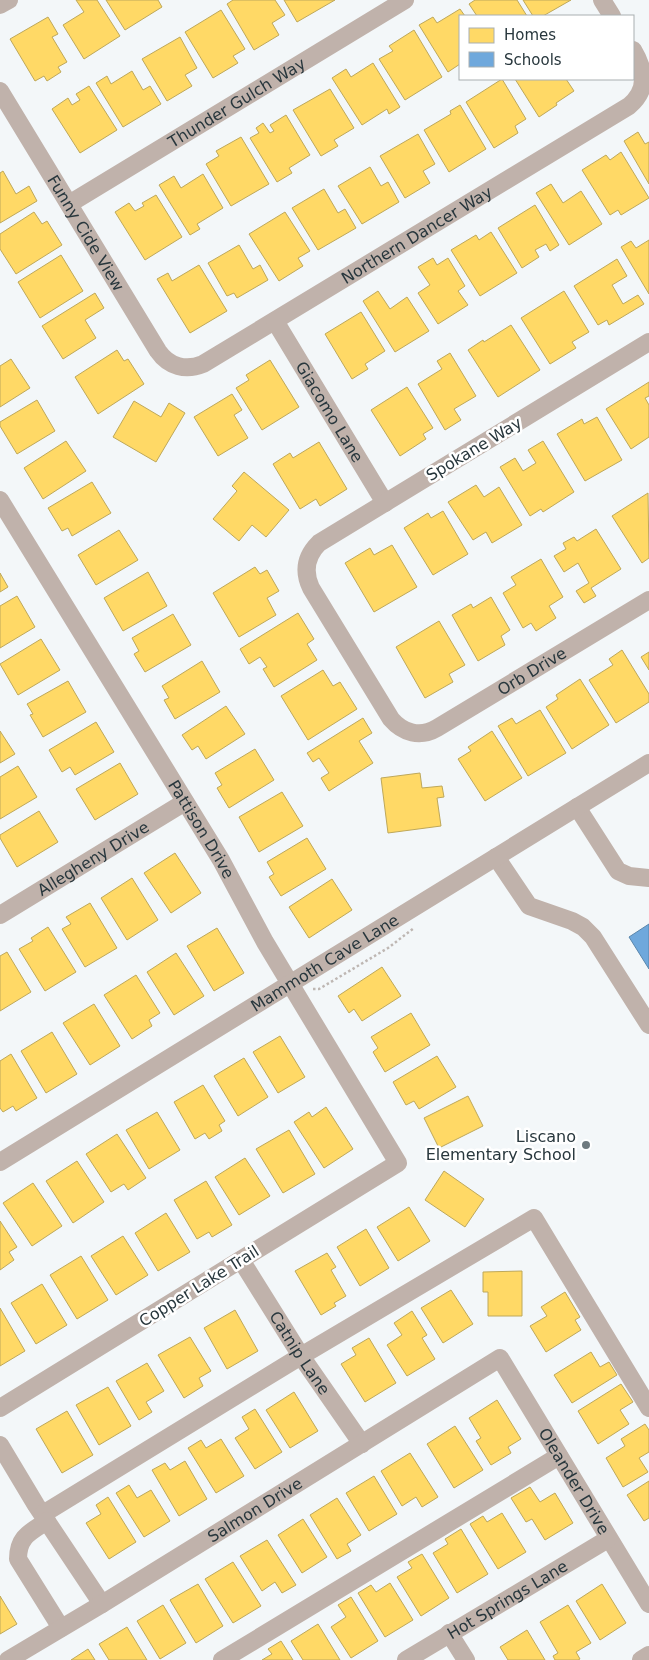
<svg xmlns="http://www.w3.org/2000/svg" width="649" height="1660" viewBox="0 0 649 1660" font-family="'DejaVu Sans',sans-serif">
<rect width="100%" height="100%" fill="#f3f7f9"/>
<path fill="#ffd966" stroke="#bea85a" d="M76,0H97L120,36L84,59L63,25L84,12Z
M106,0H158L162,7L125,30Z
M233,0H275L285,15L272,23L279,35L254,50L227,4Z
M284,0H335L297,22Z
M475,0H517L527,16H477L469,4Z
M523,0H571L543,16H533Z
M460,9L465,16H460V64L448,72L419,25L433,17L437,23Z
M221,10L245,49L233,56L238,63L213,78L185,32Z
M48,17L58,34L52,37L67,62L58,67L61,72L47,81L44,76L35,81L10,39Z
M414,30L442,77L405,100L379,59L393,51L389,46Z
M180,37L197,68L185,75L192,86L167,101L142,59Z
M373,63L400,107L389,114L387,109L362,125L332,78L346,69L351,77Z
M132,71L143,90L150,86L161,104L123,127L96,83L107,76L111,84Z
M502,79L526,119L515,126L518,133L494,148L466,102Z
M515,79H566L574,91L556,103L557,105L539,117Z
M89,86L117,130L80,153L52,109L68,98L72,105L80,100L76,94Z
M330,89L354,128L334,140L338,146L321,156L293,110Z
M460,105L486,149L449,172L424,130L451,114L450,111Z
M286,115L310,155L289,168L292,173L277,182L250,138L259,133L256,128L263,123L270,133L274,131L270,125Z
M638,132L645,144L649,142V184L624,141Z
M418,134L435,164L423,171L430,183L405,198L380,156Z
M241,137L269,184L231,206L206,164L219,156L216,151Z
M621,152L649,198L621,215L618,210L610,215L582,170L606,155L610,160Z
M370,167L381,186L388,182L399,202L362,224L338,186Z
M3,171L16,194L29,186L37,201L0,223V173Z
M203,174L223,208L197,224L200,229L190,235L159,185L174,176L181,188Z
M551,184L563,203L581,191L602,224L569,245L536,193Z
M324,189L338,213L345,209L356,228L318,250L292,208Z
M156,195L182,237L145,260L115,212L129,203L135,211L144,206L142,203Z
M535,205L559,245L550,251L546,244L535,250L539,257L522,268L498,228Z
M34,212L42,224L47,221L62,245L16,274L0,249V234Z
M285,212L310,251L298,258L303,266L279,281L249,234Z
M491,232L517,273L480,296L451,250L476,235L479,240Z
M649,240V294L621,247L631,241L636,248Z
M239,245L253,269L260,265L268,280L237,298L234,293L227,296L208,263Z
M61,255L83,291L40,318L18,282Z
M433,258L437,265L448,258L465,286L458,291L468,305L438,324L418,293L430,285L418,267Z
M617,259L627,276L612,285L623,304L638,295L644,304L609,325L607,320L598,325L574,286Z
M199,265L227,311L190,333L157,279L168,273L172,281Z
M378,291L390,309L407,297L429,331L395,352L363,301Z
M564,291L589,332L572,342L576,348L550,364L521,318Z
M95,293L104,308L85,320L96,338L63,359L42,326Z
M361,312L385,351L365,364L368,369L352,379L325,334Z
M511,325L540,370L498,397L468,350L483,340L484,342Z
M117,350L124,361L128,359L144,384L98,414L75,377Z
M450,353L476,396L454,409L461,420L445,430L418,384L442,369L437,361Z
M11,359L30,388L0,407V366Z
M270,360L299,407L262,430L236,388L249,380L246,375Z
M649,382V396L645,398L649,405V437L631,449L606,409Z
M407,387L433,428L423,434L426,439L400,456L371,410Z
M232,394L242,410L234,415L248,438L218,456L194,417Z
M37,400L55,431L17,454L0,426V422Z
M134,401L161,417L169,403L185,413L156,462L113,437Z
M597,417L622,460L585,481L557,434L582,419L584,424Z
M66,441L86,471L43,499L24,468Z
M543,441L574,492L543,512L541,509L530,516L500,467L515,458L523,471L536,463L528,450Z
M319,442L347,489L320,506L316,499L300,509L273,464L290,453L293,458Z
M244,472L289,510L266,537L252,525L239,541L213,519L237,491L232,486Z
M92,482L111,513L72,536L68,528L62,531L48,508Z
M476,485L484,497L499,487L522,525L492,543L486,532L473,540L448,502Z
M648,493L649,558L642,563L612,516Z
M443,511L468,554L433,575L404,528L428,513L431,518Z
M596,529L621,569L591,588L596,596L584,603L576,591L589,583L578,563L564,572L554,556L566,549L563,543L574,537L577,541Z
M119,530L138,560L96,585L78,555Z
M392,545L417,587L374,612L345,563L370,548L374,555Z
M541,559L563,597L549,606L556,618L536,631L531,623L523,628L503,593L516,585L511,577Z
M255,567L260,574L267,570L279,591L267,598L276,615L239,637L213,593Z
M148,572L167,606L123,631L104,598Z
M0,573L8,587L0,592Z
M17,596L35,627L0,648V606Z
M491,597L510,630L501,636L505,645L478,661L452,615L471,604L473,608Z
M298,613L314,639L307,644L317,660L274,687L263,669L267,667L260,657L249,664L240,649Z
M173,614L191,645L145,672L134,654L139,651L132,638Z
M439,621L465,665L449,674L453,682L425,698L396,647Z
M41,639L60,670L18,695L0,664Z
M622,650L649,694V702L616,723L589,680L613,665L609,659Z
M649,652V670L641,657Z
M202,661L220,692L175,719L164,700L169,698L162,686Z
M323,670L333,686L340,682L357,709L308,740L281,696Z
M580,679L609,725L572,749L546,707L558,699L556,695Z
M68,681L86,712L43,737L30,715L33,714L27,704Z
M226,706L245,734L206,759L198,746L192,750L182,735Z
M540,710L566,753L528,776L498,726L512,718L516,724Z
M363,718L372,733L359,741L373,763L329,791L321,778L329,773L319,758L313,762L307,753Z
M96,722L114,752L75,775L70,767L62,772L49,750Z
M0,731L15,754L0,763Z
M492,731L522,778L485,801L458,759L471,751L468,747Z
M255,749L274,780L229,808L217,788L222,785L215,773Z
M120,763L138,794L95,820L76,789Z
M18,766L37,797L0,819V777Z
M420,773L422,788L442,786L444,797L437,798L441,826L388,833L381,778Z
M282,792L303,826L259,852L239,817Z
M39,811L58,842L17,867L0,838V835Z
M307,838L326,869L281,896L269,877L274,874L267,862Z
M175,853L201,893L171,913L144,873Z
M132,878L158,920L127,940L101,898Z
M332,879L352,910L309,938L289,907Z
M90,903L117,948L85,967L62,929L71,924L66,917Z
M48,927L76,972L45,991L19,949L33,941L31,938Z
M217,928L244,973L214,991L187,946Z
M7,952L31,992L0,1011V956Z
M176,953L204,996L174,1015L147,972Z
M382,967L401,996L362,1021L354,1009L349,1013L338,996Z
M136,975L160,1013L149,1020L152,1026L132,1039L104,995Z
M94,1004L120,1046L90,1065L63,1023Z
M411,1013L430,1045L385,1072L373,1052L378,1048L371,1037Z
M52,1032L77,1074L46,1093L21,1051Z
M280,1036L305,1077L278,1093L253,1052Z
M11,1054L37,1098L16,1111L13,1106L3,1112L0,1108V1061Z
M437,1056L456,1087L419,1109L414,1101L406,1105L393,1082Z
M244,1058L268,1097L238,1116L214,1076Z
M203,1085L225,1121L219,1125L222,1131L209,1139L205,1133L195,1139L174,1102Z
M468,1096L483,1126L439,1148L424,1118Z
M326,1107L353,1149L324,1168L294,1122L309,1112L312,1117Z
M157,1112L180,1150L149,1169L126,1130Z
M289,1130L315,1174L283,1193L256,1149Z
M117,1134L146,1178L128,1190L124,1184L111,1192L86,1154Z
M245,1158L270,1196L239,1215L215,1177Z
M77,1161L104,1202L73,1223L46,1181Z
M444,1171L484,1199L465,1227L425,1200Z
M206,1181L232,1225L212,1237L209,1232L197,1239L174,1200Z
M33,1183L62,1226L32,1246L3,1203Z
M409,1207L430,1241L398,1261L377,1227Z
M166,1213L190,1252L158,1271L135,1233Z
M0,1221L17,1247L9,1252L14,1260L0,1270Z
M366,1229L389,1268L360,1286L337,1247Z
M123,1236L148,1275L116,1295L91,1256Z
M327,1253L336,1267L331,1270L346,1296L334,1303L336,1306L321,1315L295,1271Z
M81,1256L108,1300L77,1319L50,1275Z
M522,1271V1316H488V1292H483V1272Z
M42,1284L67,1325L36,1344L11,1303Z
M451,1290L473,1324L443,1343L421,1308Z
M565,1292L580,1317L575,1320L581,1330L546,1352L530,1326L547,1316L541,1307Z
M0,1308L25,1351L0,1366Z
M235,1310L258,1351L227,1369L204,1328Z
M412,1311L427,1335L422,1338L435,1359L407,1376L387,1345L402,1335L394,1323Z
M190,1337L211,1371L199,1378L203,1386L184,1398L158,1355Z
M369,1338L396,1383L365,1402L341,1364L356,1355L352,1348Z
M591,1352L600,1367L609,1362L617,1375L572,1403L554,1375Z
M147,1363L164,1391L146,1402L152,1412L139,1420L116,1381Z
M621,1384L633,1402L620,1410L629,1424L598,1444L578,1411Z
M108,1387L131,1426L99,1445L76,1405Z
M294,1392L318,1431L290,1448L266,1410Z
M497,1400L521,1439L508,1447L511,1453L491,1465L476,1441L481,1438L469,1418Z
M255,1409L282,1452L255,1469L235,1438L249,1429L242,1417Z
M67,1411L93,1455L62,1473L36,1429Z
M645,1424L649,1430V1452L639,1458L648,1472L623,1487L606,1458L625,1446L621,1439Z
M455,1426L483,1470L454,1488L427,1444Z
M221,1439L244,1476L216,1493L188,1448L201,1440L206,1448Z
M410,1453L438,1497L422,1507L416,1497L402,1506L381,1471Z
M185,1461L207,1499L179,1516L152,1470L165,1463L170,1470Z
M374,1476L397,1514L369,1531L346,1493Z
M649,1481V1518L644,1521L627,1495Z
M129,1485L137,1498L151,1490L170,1521L144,1537L116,1493Z
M530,1487L540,1502L555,1493L573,1523L545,1540L532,1519L526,1522L511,1498Z
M108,1497L136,1542L109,1559L86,1523L101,1514L96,1505Z
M337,1498L361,1535L347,1544L351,1551L337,1559L310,1515Z
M502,1513L526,1552L498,1569L470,1524L483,1516L487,1522Z
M303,1519L327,1557L302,1573L278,1535Z
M461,1529L488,1574L457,1593L433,1553L448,1544L445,1539Z
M267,1540L296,1585L282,1593L275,1582L262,1591L240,1556Z
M422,1554L449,1598L421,1616L397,1577L412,1568L408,1562Z
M233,1562L261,1606L233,1623L205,1579Z
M390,1583L413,1620L385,1637L358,1593L371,1585L376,1592Z
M198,1584L223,1626L196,1643L170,1600Z
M602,1584L626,1623L600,1640L576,1601Z
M0,1596L17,1624L0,1634Z
M351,1597L378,1641L351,1658L331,1627L346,1617L338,1605Z
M163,1605L186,1643L160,1659L137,1621Z
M568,1605L591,1643L576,1652L580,1659L578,1660H555L553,1656L558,1653L540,1622Z
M318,1624L340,1660H303L291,1641Z
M127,1627L147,1660H109L99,1644Z
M527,1630L545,1660H508L500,1647Z
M281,1641L293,1660H262L272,1654L268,1649Z
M88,1649L95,1660H71Z"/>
<path fill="#6fa8dc" stroke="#5a86ac" d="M649,924V969L629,937Z"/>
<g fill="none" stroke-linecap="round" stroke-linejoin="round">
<path stroke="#beb7b3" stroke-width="2.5" stroke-dasharray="2.5 2.5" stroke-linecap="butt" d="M313,989H319L388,948L414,928"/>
<g stroke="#c0b2ab" stroke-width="18">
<path d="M602,0L612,16"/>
<path d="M0,5L9,0"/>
<path id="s1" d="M0,91L158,351C169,367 186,371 203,364L629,106C649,89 645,70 633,50"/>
<path id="s2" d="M69,204L405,0"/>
<path id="s3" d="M275,321L385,503"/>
<path id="s4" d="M649,342L319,543C306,556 303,571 311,588L391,719C403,733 420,738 437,728L649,600"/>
<path id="s5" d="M0,500L221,860L265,942L398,1163L0,1408"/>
<path d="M577,807L618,871L629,876L649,878"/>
<path d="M496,857L529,906L572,921L583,927L593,937L649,1025"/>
<path id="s6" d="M0,915L185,802"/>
<path id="s7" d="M0,1162L649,763"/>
<path id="s8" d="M241,1260L301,1356L362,1444"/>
<path d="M0,1445L36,1505L102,1604"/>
<path d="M43,1514L301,1356L534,1218L649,1408"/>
<path d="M47,1521C31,1532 18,1536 18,1559L61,1628"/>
<path d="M449,1633L466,1660"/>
<path id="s9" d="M8,1660L102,1604L500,1358L649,1604"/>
<path d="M222,1660L559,1456"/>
<path id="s10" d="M406,1660L608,1539"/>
<path d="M641,1660L649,1655"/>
</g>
</g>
<circle fill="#6f7a7f" stroke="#fff" stroke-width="2" cx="586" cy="1145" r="5"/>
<g text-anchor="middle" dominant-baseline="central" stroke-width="5" stroke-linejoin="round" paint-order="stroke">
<g font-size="16" fill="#28373d" stroke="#fff">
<text stroke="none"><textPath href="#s2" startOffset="196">Thunder Gulch Way</textPath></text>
<text stroke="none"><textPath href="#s1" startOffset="166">Funny Cide View</textPath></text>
<text stroke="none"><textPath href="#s1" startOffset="605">Northern Dancer Way</textPath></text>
<text stroke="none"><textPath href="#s3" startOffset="106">Giacomo Lane</textPath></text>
<text transform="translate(474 449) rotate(-31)">Spokane Way</text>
<text stroke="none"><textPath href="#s4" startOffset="751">Orb Drive</textPath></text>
<text stroke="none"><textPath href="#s5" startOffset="386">Pattison Drive</textPath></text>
<text stroke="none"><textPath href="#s6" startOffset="109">Allegheny Drive</textPath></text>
<text stroke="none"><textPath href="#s7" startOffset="381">Mammoth Cave Lane</textPath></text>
<text transform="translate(199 1286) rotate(-32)">Copper Lake Trail</text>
<text stroke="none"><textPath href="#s8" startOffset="110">Catnip Lane</textPath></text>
<text stroke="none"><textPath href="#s9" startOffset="721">Oleander Drive</textPath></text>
<text stroke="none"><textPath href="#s9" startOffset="289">Salmon Drive</textPath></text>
<text stroke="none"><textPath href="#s10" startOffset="118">Hot Springs Lane</textPath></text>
</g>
<g font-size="16" fill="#28373d" stroke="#fff" text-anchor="end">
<text x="576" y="1136">Liscano<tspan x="576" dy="18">Elementary School</tspan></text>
</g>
</g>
<rect x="459" y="15" width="175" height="65" fill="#ffffff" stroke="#a9afb1"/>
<rect x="469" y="28" width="25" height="15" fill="#ffd966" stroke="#a9afb1"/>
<text x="504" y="40" font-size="15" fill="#28373d">Homes</text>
<rect x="469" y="52" width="25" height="15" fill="#6fa8dc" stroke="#a9afb1"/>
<text x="504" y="65" font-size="15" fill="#28373d">Schools</text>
</svg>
